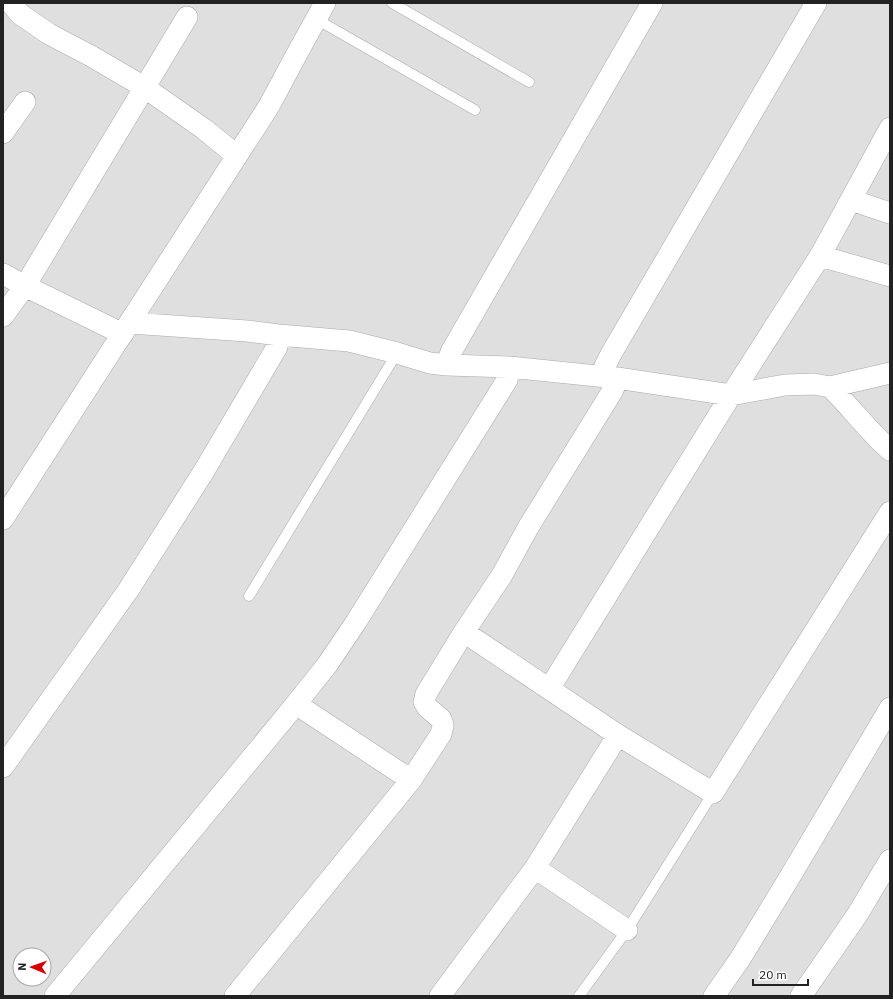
<svg xmlns="http://www.w3.org/2000/svg" width="893" height="999" viewBox="0 0 893 999" font-family="'IBM Plex Sans',sans-serif">
<rect width="100%" height="100%" fill="#f2efe9"/>
<path fill="#e0dfdf" fill-rule="evenodd" d="M3,3H890V996H3ZM20,955H44V979H20Z"/>
<g fill="none" stroke-linecap="round" stroke-linejoin="round">
<defs>
<path id="lane" d="M392,3L529,82
M316,19L475,110
M249,596L397,353
M579,996L627,930L713,793"/>
<path id="street" d="M11,3L20,14L49,34L91,56L144,87L204,129L237,156
M3,133L25,102
M851,200L890,213
M820,256L890,276
M3,274L25,286L123,334
M3,316L25,286L187,17
M130,323L247,331L279,335L349,341L397,353L430,363L447,365L509,367L617,378L731,395L785,385L814,384L830,387L890,373
M447,365L451,352L652,3
M603,377L605,366L611,354L816,3
M830,387C851,407 868,431 890,450
M3,519L269,106L299,50L325,3
M464,632L618,735L713,793L890,512
M549,689L731,395L820,256L890,128
M296,704L411,780
M3,767L129,589L204,471L277,347L279,335
M535,868L627,930
M55,996L296,704L327,665L356,622L507,380L509,367
M235,996L411,780L441,734L443,725L441,719L428,708L424,702L426,694L464,632L502,575L529,526L613,390L617,378
M440,996L535,868L618,735
M714,996L740,959L791,875L890,708
M801,996L857,915L890,860"/>
</defs>
<use href="#lane" stroke="#a9a9a9" stroke-width="11"/>
<use href="#street" stroke="#a9a9a9" stroke-width="22"/>
<use href="#lane" stroke="#fff" stroke-width="10"/>
<use href="#street" stroke="#fff" stroke-width="21"/>
</g>
<rect width="893" height="999" fill="none" stroke="#222222" stroke-width="8"/>
<g transform="translate(32 967) rotate(272)"><circle r="19" fill="#ffffff" stroke="#a7a7a7"/>
<path d="M0-3L7 15L0 10L-7 15Z" fill="#d40000"/>
<text y="-6" font-size="11" font-weight="bold" text-anchor="middle" fill="#222222">N</text>
</g>
<path d="M753 979v6h55v-6" fill="none" stroke="#222222" stroke-width="2"/>
<text x="759" y="979" font-size="12" fill="#222222" stroke="#ffffff" stroke-width="3" paint-order="stroke">20 m</text>
</svg>
